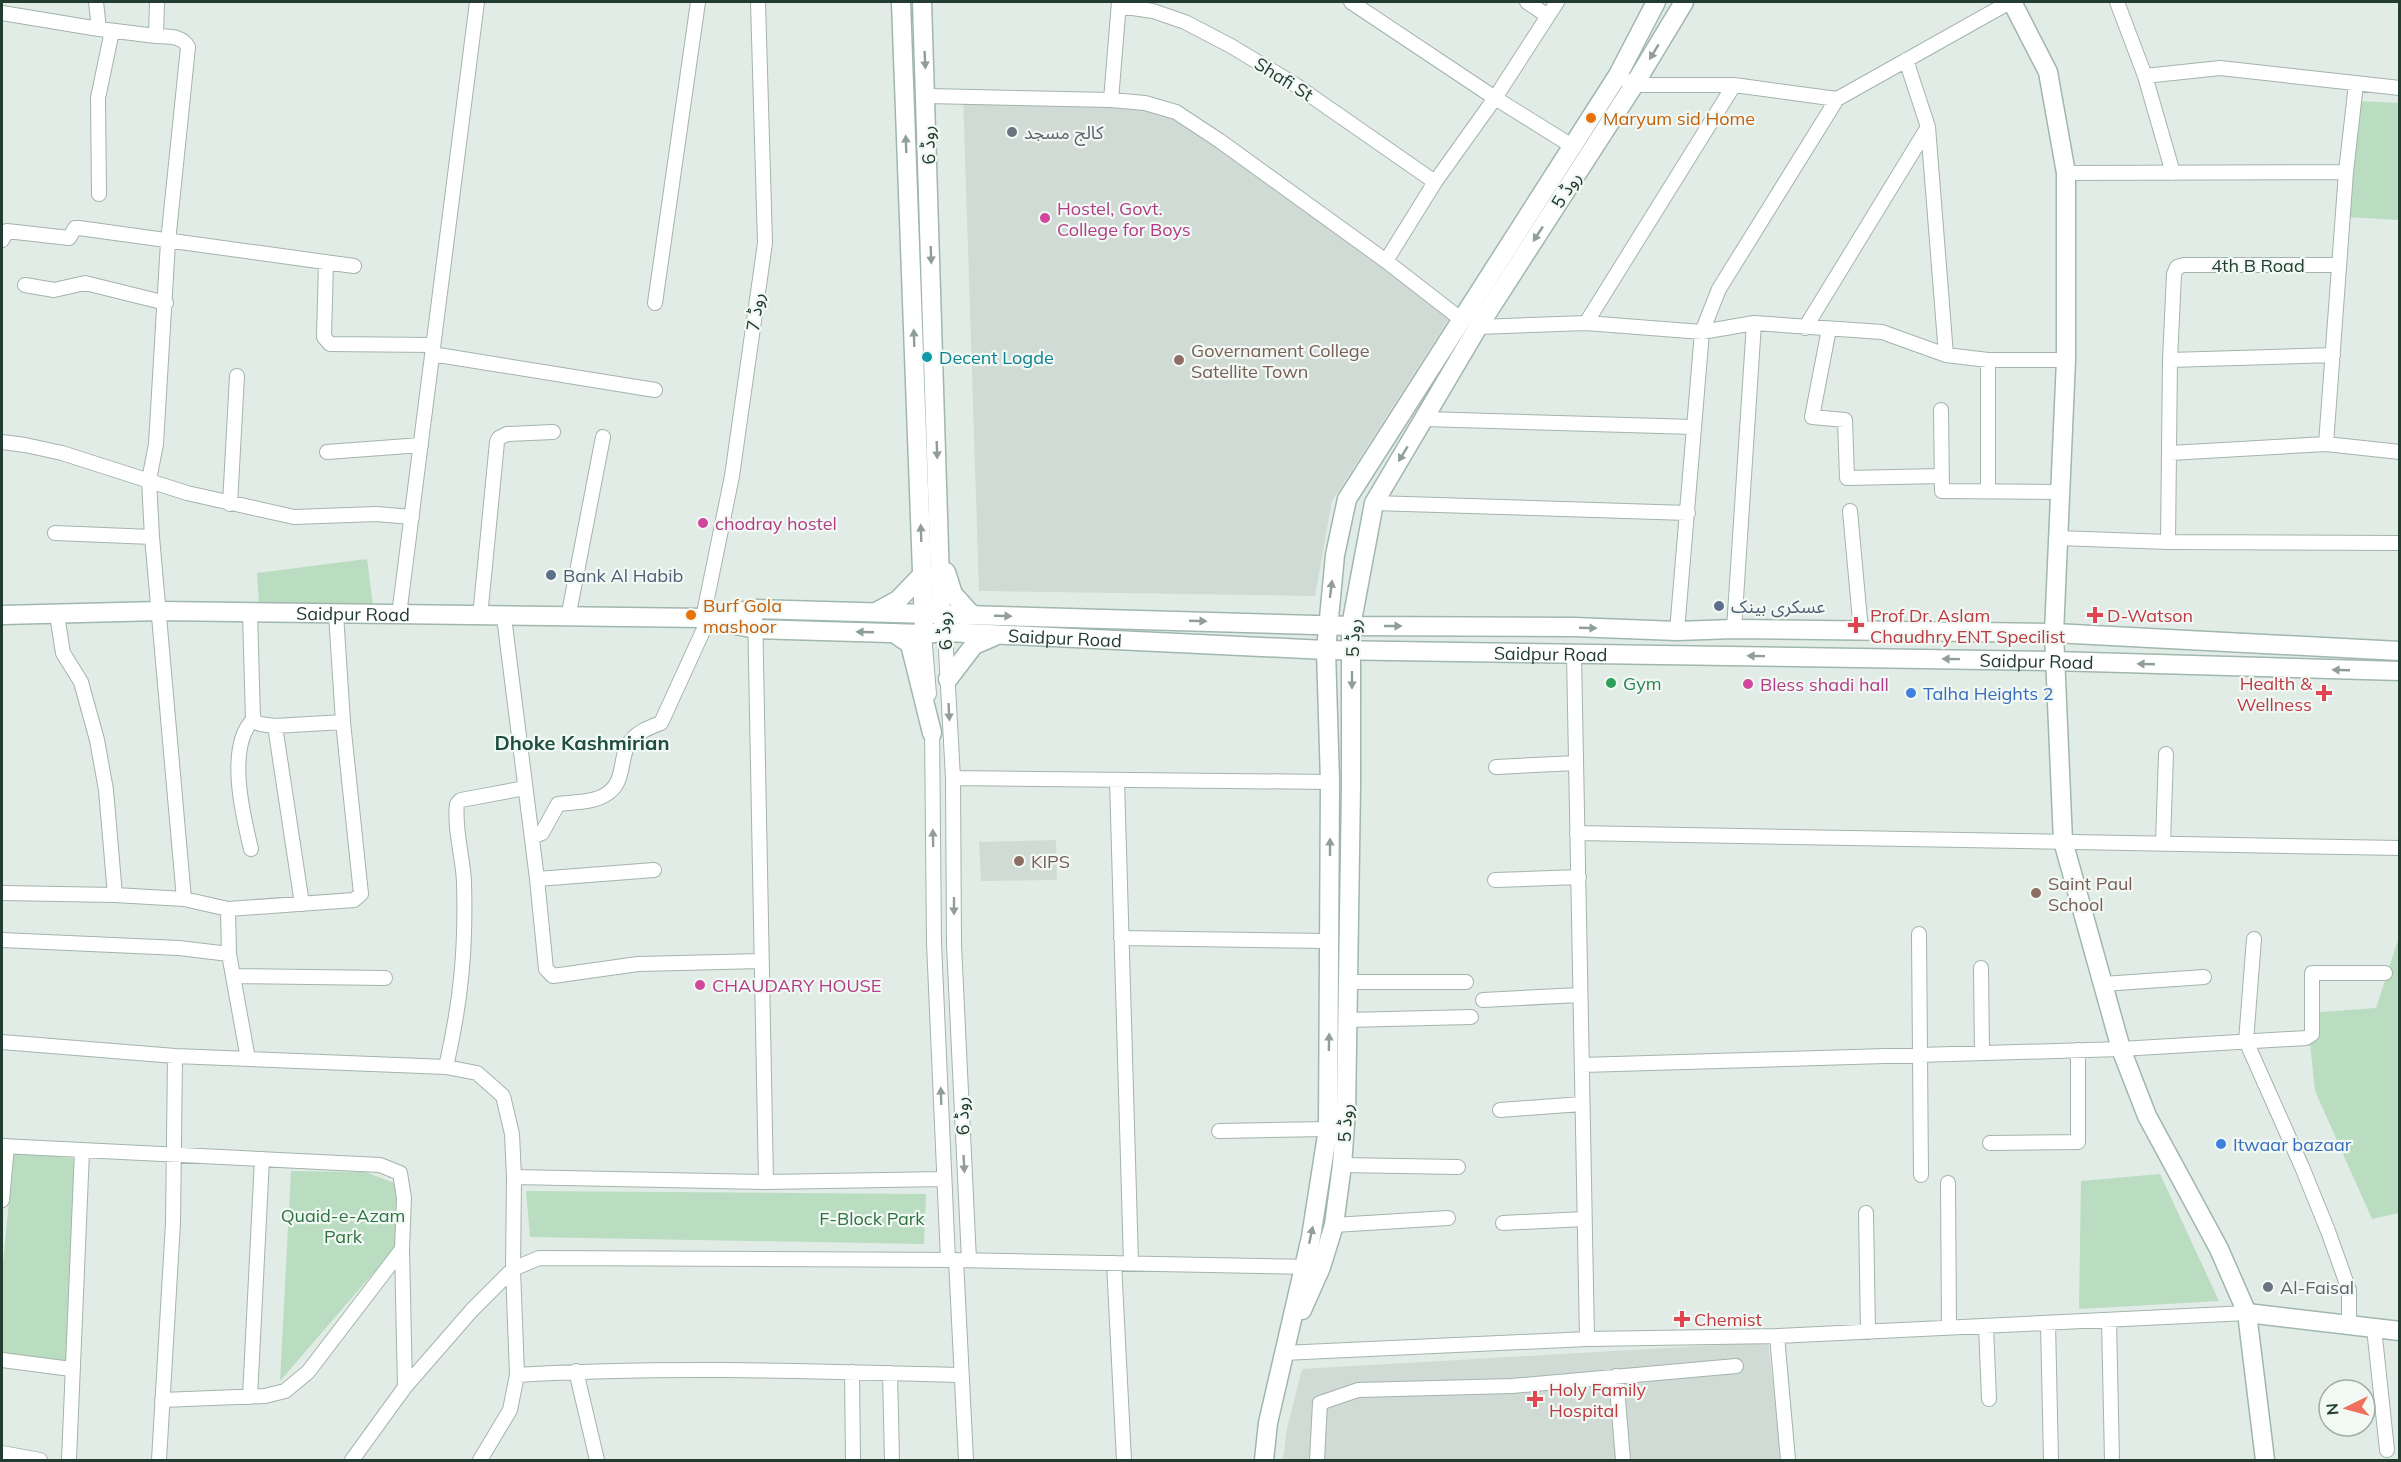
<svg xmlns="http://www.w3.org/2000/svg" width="2401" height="1462" viewBox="0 0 2401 1462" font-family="Mulish,'Noto Sans Arabic',sans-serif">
<rect width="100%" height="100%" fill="#e1ece6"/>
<path fill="#d0dbd5" d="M963,92L1151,103L1192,122L1452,314L1332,501L1315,596L979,591Z
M1056,840L1057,880L981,881L979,842Z
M1768,1342L1782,1460H1283L1287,1428L1302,1369Z"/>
<path fill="#badcc0" d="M2358,101L2399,103V220L2348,217Z
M367,559L373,605L259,604L257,573Z
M2399,937V1213L2372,1219L2315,1091L2307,1013L2376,1008Z
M14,1151L76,1159L68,1363L2,1352V1273Z
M291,1171L365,1172L395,1183L400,1242L280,1381Z
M2160,1174L2219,1301L2079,1309L2081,1181Z
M526,1191L926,1194L924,1244L530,1237Z"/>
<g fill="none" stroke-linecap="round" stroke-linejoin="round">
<defs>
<path id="street" d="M96,2L99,29
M157,2L156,36C167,37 182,35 188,47L168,242L156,444L149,480L152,537L184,899
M1351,2L1495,98L1572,146
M1527,2L1548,16
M2117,2L2145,76L2173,173
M1119,6L1153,11L1185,22L1231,46L1294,84L1435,182
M2,13L99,29L156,36
M1906,60L1928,127L1946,355
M2145,76L2220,68L2400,88
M1627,81L1634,85H1734L1837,99L2010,2
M927,96L1111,100L1145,103L1176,112L1220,141L1386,261L1462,320
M1111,100L1119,2
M2066,173L2346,172
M99,194L98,98L112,31
M2,240L7,231L69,238L75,228H79L354,266
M1386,261L1435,182L1495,98L1557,2
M326,262L324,337L330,344L433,345
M25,285L54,290L85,283L166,303
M655,303L698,2
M1586,323L1734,85
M1478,327L1586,323L1702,332L1754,323L1882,332L1946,355L1988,360H2066
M1805,328L1928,127
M1829,329L1812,417L1845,420L1847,478L1942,476
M432,354L655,390
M1988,360V491
M2170,360L2333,355
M1941,410L1942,491L2060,492
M1424,419L1694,427
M2,442L25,445L62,453L187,493L294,517L376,514L412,517
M2326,444L2346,172L2356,84
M327,452L421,445
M2170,453L2326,444L2400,452
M1374,503L1688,513
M230,504L237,376
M1850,511L1861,631
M55,533L152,537
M2058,538L2168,542L2170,360L2174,274L2177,267L2184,265H2339
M2168,542L2400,543
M755,609L766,1182L944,1179
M250,613L253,720L260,724L275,726L302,904
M57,615L63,653L81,682L97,740L106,790L115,895
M399,615L477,2
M480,617L497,442L499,438L507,434L553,432
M504,617L537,879L546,969L553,976L638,964L762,961
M568,618L603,437
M703,618L732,476L765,243L758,2
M1734,629L1754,323
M1677,631L1702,332L1719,289L1837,99
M945,632L953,778L954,945L969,1260
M924,634L929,694
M1574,654L1587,1339
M932,725L934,943L948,1260
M275,726L343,722
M1496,767L1576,763
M953,778L1330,782
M1117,781L1131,1263
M1577,833L2400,848
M532,837L542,833L558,804C573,802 595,803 608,793C626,781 619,755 630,742C637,732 650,727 661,723L708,620
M2163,843L2166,754
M251,849C243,816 226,747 253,720
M537,879L654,870
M1495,880L1579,877
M2,893L115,895L184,899L228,909L229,954L248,1059
M228,909L354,900L361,894L343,722L336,614
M1919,934L1921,1175
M1121,938L1330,941
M2254,939L2246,1041L2302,1167L2328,1231L2349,1290V1325
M2,940L179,948L229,954
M1981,968L1982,1053
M233,976L385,978
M1348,982H1466
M2103,984L2204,977
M1483,1000L1579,995
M1347,1020L1471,1017
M2,1042L175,1056L446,1067L477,1073L503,1096L512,1134L514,1177L513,1269L517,1375L510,1410L480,1460
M1582,1065L2121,1049L2306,1038L2312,1034V973H2385
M446,1067C461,1001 466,950 464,882C463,857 454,829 457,804L461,800L525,788
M1500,1110L1582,1104
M1219,1131L1328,1129
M1990,1143L2078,1142V1050
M2,1146L380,1165L400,1173L404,1198L402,1249L405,1387
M1342,1165L1458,1167
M514,1177L766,1182
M1948,1183L1949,1328
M2,1200L7,1146
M1866,1213L1868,1332
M1503,1223L1584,1219
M1334,1225L1448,1218
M956,1260L966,1460
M1114,1263L1124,1460
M2109,1320L2112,1460
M2048,1323L2051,1460
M1986,1326L1989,1399
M2374,1328L2387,1450
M1777,1336L1788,1460
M1283,1353L1587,1339L1777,1336L2247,1313
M2,1360L71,1369
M576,1371L597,1460
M852,1372L853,1460
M890,1373L892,1460
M517,1375C664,1366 813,1371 960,1375
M1616,1376L1623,1460
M250,1397L262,1159
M162,1400L265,1396L285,1391L308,1372L402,1249
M2,1453L40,1460
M69,1460L82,1151
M159,1460L173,1223L175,1056
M352,1460L405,1387L472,1310L513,1269L539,1258L956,1260L1313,1267
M1317,1460L1320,1403L1358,1390L1512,1386L1736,1366"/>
<g id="secondary">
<path d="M901,2L924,626"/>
<path d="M922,2L941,614L944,626"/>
<path d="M2012,2L2048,72L2066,173V360L2054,633L2063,841L2121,1049L2147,1116L2219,1249L2247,1313L2265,1460"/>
<path d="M946,572L953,594L972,615"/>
<path d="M878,611L898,600L922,575"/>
<path id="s1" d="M2,615L160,611L703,618L755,609L1351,626L1574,627L1677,631L1734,629L2054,633L2400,651"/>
<path id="s2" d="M714,621L756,629L924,634L945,632L1326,650L2054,661L2400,671"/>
<path d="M894,633L910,644L932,733"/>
<path d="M948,679L974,645L995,636"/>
<path d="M1302,1310L1321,1267L1334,1225L1342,1165L1346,1111L1351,787V626L1374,503L1478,327L1634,85L1684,2"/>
<path d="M2247,1313L2400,1331"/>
<path d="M1264,1460L1268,1423L1311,1237L1328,1129L1330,782L1326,650L1335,555L1347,499L1618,75L1656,2"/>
</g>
</defs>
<use href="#street" stroke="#a4b4ac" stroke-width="16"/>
<use href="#secondary" stroke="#a0b7ad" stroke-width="21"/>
<use href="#street" stroke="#fff" stroke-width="14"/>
<use href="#secondary" stroke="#fff" stroke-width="18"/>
</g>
<defs><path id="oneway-solid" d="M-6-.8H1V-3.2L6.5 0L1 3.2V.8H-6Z" transform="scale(1.5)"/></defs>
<g fill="#909e98">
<use href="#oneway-solid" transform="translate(1654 52) rotate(121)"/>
<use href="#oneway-solid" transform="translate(925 60) rotate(87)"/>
<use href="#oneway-solid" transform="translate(906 144) rotate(-92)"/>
<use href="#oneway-solid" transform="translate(1538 234) rotate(123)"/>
<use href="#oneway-solid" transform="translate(931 255) rotate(88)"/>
<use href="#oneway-solid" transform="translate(914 338) rotate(-92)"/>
<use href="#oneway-solid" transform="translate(937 450) rotate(88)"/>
<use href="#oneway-solid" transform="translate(1403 454) rotate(121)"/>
<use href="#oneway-solid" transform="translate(921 533) rotate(-92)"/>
<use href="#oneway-solid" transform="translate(1331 589) rotate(-83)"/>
<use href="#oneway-solid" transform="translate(1003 616) rotate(2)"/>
<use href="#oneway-solid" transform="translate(1198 621) rotate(2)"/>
<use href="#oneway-solid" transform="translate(1393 626)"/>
<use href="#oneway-solid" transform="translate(1588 628) rotate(2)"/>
<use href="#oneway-solid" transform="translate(865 632) rotate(-178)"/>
<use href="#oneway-solid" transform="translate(1756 656) rotate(-179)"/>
<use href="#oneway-solid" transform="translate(1951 659) rotate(-179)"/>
<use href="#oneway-solid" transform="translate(2146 664) rotate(-178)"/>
<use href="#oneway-solid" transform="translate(2341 670) rotate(-178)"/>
<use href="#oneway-solid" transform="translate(1352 680) rotate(90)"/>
<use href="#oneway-solid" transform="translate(949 712) rotate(87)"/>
<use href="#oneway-solid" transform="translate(933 838) rotate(-91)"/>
<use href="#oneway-solid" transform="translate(1330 847) rotate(-90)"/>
<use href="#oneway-solid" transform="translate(954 906) rotate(90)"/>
<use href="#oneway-solid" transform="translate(1329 1042) rotate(-89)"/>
<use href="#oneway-solid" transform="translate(941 1096) rotate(-92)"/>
<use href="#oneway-solid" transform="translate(964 1164) rotate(87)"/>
<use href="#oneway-solid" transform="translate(1311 1235) rotate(-78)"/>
</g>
<g fill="#e8710a" stroke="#f2f8f4" stroke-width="2">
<circle cx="1591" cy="118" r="6"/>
<circle cx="691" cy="615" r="6"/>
</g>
<g fill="#6b7280" stroke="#f2f8f4" stroke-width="2">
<circle cx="1012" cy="132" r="6"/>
<circle cx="2268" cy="1287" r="6"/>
</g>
<g fill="#d1479c" stroke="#f2f8f4" stroke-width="2">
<circle cx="1045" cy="218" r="6"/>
<circle cx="703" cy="523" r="6"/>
<circle cx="1748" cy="684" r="6"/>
<circle cx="700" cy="985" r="6"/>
</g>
<circle fill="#0f9aa8" stroke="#f2f8f4" stroke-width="2" cx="927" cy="357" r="6"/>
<g fill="#8d6e63" stroke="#f2f8f4" stroke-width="2">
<circle cx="1179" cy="360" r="6"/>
<circle cx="1019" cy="861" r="6"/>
<circle cx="2036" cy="893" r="6"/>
</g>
<g fill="#5c6f8a" stroke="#f2f8f4" stroke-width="2">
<circle cx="551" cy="575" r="6"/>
<circle cx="1719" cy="606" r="6"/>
</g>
<g fill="#e0444e" stroke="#f2f8f4" stroke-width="2">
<path d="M2092 606h6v6h6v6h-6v6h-6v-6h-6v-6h6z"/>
<path d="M1853 616h6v6h6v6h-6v6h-6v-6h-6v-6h6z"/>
<path d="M2321 684h6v6h6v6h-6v6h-6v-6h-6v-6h6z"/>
<path d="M1679 1310h6v6h6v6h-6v6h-6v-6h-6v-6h6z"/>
<path d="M1532 1390h6v6h6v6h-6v6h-6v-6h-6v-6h6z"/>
</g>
<circle fill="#2e9e5b" stroke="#f2f8f4" stroke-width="2" cx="1611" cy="683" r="6"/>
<g fill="#3f7fe0" stroke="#f2f8f4" stroke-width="2">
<circle cx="1911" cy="693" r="6"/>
<circle cx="2221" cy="1144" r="6"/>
</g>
<g text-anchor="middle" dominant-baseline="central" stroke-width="4.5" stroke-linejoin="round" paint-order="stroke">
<g font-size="18" fill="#223c32" stroke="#f2f8f4">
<text transform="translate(1284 79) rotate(32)">Shafi St</text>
<text transform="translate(928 145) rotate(-92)">روڈ 6</text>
<text transform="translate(1566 190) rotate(-57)">روڈ 5</text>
<text x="2258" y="265">4th B Road</text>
<text transform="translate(755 312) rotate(-82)">روڈ 7</text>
<text stroke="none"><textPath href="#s1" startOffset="351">Saidpur Road</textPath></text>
<text transform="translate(944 631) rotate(-96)">روڈ 6</text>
<text stroke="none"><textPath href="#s2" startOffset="352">Saidpur Road</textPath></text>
<text transform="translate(1353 638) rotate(-88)">روڈ 5</text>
<text stroke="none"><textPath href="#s2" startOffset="838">Saidpur Road</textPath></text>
<text stroke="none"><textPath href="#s2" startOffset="1324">Saidpur Road</textPath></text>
<text transform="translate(962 1116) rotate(-93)">روڈ 6</text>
<text transform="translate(1345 1123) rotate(-87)">روڈ 5</text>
</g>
<g font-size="18" fill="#c56008" stroke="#f2f8f4" text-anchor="start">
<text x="1603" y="118">Maryum sid Home</text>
<text x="703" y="605">Burf Gola<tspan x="703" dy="21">mashoor</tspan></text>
</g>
<g font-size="18" fill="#5b616d" stroke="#f2f8f4" text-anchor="start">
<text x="1024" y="132">کالج مسجد</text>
<text x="2280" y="1287">Al-Faisal</text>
</g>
<g font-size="18" fill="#b23c85" stroke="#f2f8f4" text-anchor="start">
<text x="1057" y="208">Hostel, Govt.<tspan x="1057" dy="21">College for Boys</tspan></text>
<text x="715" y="523">chodray hostel</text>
<text x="1760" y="684">Bless shadi hall</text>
<text x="712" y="985">CHAUDARY HOUSE</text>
</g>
<g font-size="18" fill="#785e54" stroke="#f2f8f4" text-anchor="start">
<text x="1191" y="350">Governament College<tspan x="1191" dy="21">Satellite Town</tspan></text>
<text x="1031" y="861">KIPS</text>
<text x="2048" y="883">Saint Paul<tspan x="2048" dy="21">School</tspan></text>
</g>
<g font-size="18" fill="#0d838f" stroke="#f2f8f4" text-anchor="start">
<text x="939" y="357">Decent Logde</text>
</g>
<g font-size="18" fill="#4e5e75" stroke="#f2f8f4" text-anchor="start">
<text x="563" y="575">Bank Al Habib</text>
<text x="1731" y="606">عسکری بینک</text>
</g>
<g font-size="18" fill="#be3a42" stroke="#f2f8f4" text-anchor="start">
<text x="1870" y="615">Prof Dr. Aslam<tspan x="1870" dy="21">Chaudhry ENT Specilist</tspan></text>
<text x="2107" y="615">D-Watson</text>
<text x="2312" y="683" text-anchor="end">Health &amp;<tspan x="2312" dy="21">Wellness</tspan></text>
<text x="1694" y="1319">Chemist</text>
<text x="1549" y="1389">Holy Family<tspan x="1549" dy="21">Hospital</tspan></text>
</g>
<g font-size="18" fill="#27864d" stroke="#f2f8f4" text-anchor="start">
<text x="1623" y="683">Gym</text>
</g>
<g font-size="18" fill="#366cbe" stroke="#f2f8f4" text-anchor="start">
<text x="1923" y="693">Talha Heights 2</text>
<text x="2233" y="1144">Itwaar bazaar</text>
</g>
<g font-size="18" fill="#2d7241" stroke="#f2f8f4">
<text x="343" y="1215">Quaid-e-Azam<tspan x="343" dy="21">Park</tspan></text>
<text x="872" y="1218">F-Block Park</text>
</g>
<g font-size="20" font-weight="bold" fill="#1e4e3d" stroke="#f2f8f4">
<text x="582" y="742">Dhoke Kashmirian</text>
</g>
</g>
<rect width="2401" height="1462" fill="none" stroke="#223c32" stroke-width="6"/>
<g transform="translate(2347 1408) rotate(265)"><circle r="28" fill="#f2f8f4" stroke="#9fada6" stroke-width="1.5"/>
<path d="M0-4.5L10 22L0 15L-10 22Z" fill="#ef715c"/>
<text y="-9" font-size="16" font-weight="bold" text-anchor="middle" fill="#223c32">N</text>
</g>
</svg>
